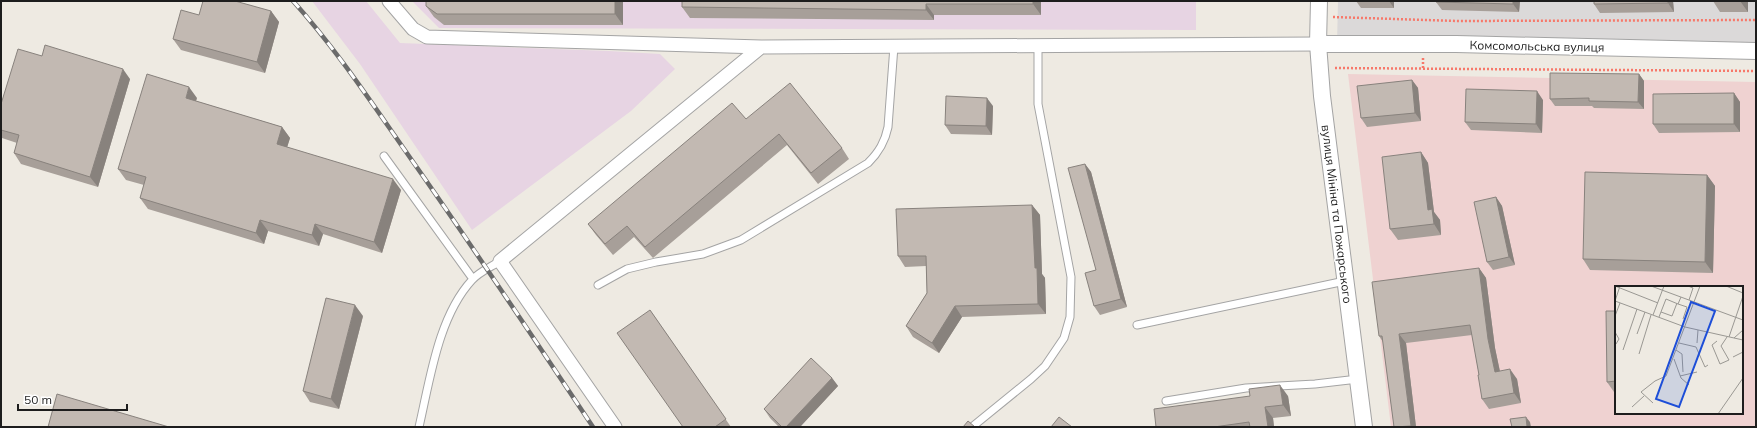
<svg xmlns="http://www.w3.org/2000/svg" width="1757" height="428" viewBox="0 0 1757 428" font-family="Mulish,sans-serif">
<rect width="100%" height="100%" fill="#eeeae2"/>
<path fill="#dbd9d9" d="M1338,1H1756V43L1337,44Z"/>
<path fill="#efd2d1" fill-rule="evenodd" d="M1348,74L1756,82V427H1391ZM1616,287H1742V413H1616Z"/>
<path fill="#e7d4e3" d="M312,1H366L400,43L609,51L660,54L675,69L631,111L472,230L360,64Z
M412,1H1196V30L439,28Z"/>
<g fill="none" stroke-linecap="round" stroke-linejoin="round">
<defs>
<path id="service" d="M384,156L473,279
M598,285L627,269L656,262L703,254L741,240L868,163C879,152 885,142 888,127L894,46
M1137,325L1345,281
M1166,401L1246,388L1315,384L1358,379
M419,427C430,380 438,317 472,280C479,272 491,267 500,261
M972,427L1031,379L1045,366L1064,338L1070,317L1071,277L1038,104V46"/>
<path id="minor" d="M389,1L413,29L427,37L761,47L1318,44
M615,427L500,261L761,47"/>
<path id="tertiary" d="M1319,1L1318,44L1322,96L1364,427
M1318,44H1456L1756,51"/>
</defs>
<use href="#service" stroke="#a4a4a4" stroke-width="9"/>
<use href="#minor" stroke="#a4a4a4" stroke-width="15"/>
<use href="#tertiary" stroke="#a4a4a4" stroke-width="18"/>
<path stroke="#f7786a" stroke-width="2.5" stroke-dasharray="2 2" stroke-linecap="butt" d="M1333,17L1457,21L1756,20
M1335,68L1756,71
M1423,68V58"/>
<use href="#service" stroke="#fff" stroke-width="7"/>
<use href="#minor" stroke="#fff" stroke-width="13"/>
<use href="#tertiary" stroke="#fff" stroke-width="16"/>
<defs>
<path id="rail" d="M293,1C337,50 373,105 411,159C473,247 533,337 593,427"/>
</defs>
<use href="#rail" stroke="#6b6b6b" stroke-width="4.5"/>
<use href="#rail" stroke="#fff" stroke-width="3" stroke-dasharray="9" stroke-linecap="butt"/>
</g>
<path fill="#a79f99" d="M426,1H623V25H444L434,17L426,6Z
M682,1H1041V15H934V20L690,18L682,7Z
M1356,1H1394V8H1361Z
M1520,1L1519,12L1442,10L1436,2Z
M1594,1H1673L1674,12L1600,13L1594,4Z
M1713,1H1748V12H1720Z
M271,11L279,22L265,73L181,50L173,39L199,15Z
M42,56L130,79L98,187L21,164L14,153L17,143L2,138L1,137V130Z
M1639,74L1644,81V109L1594,108L1592,106H1555L1550,99Z
M1412,80L1418,88L1421,121L1367,127L1361,118Z
M1734,93L1740,102V132L1659,133L1653,124Z
M197,98L196,101L282,127L290,138L287,147L401,190L382,253L323,234L319,246L268,231L264,244L148,209L140,198L144,185L126,180L118,169Z
M1543,100L1542,133L1471,130L1465,122Z
M993,106L992,135L951,134L945,125Z
M746,119L842,148L849,159L818,184L787,145L653,258L634,237L613,255L596,235L588,224Z
M1421,152L1428,163L1434,212L1440,220L1441,235L1398,240L1390,229Z
M1085,164L1091,172L1127,307L1100,315L1094,306L1096,270Z
M1707,175L1715,186L1713,273L1590,270L1583,259Z
M1496,197L1502,206L1515,265L1493,270L1487,262Z
M1032,205L1040,215L1042,274L1045,278L1046,314L962,317L939,353L913,337L906,326L927,293L926,266L905,267L898,256Z
M1479,268L1486,278L1495,348L1500,371L1517,379L1521,403L1489,409L1482,399L1479,375L1472,335L1406,343L1416,427H1394L1383,342L1379,336Z
M650,310L731,427H683Z
M1616,311V392H1614L1607,382Z
M363,316L339,409L310,402L303,391Z
M832,378L838,386L800,427H779L770,418L764,409Z
M1288,396L1291,416L1273,418L1274,427H1156Z"/>
<path fill="#88827d" d="M615,1H623V25L615,14Z
M1033,1H1041V15L1033,4Z
M1389,1H1394V8Z
M1513,1H1520L1519,12L1513,4Z
M1668,1H1673L1674,12L1668,3Z
M1740,1H1748V12Z
M926,4L934,15V20L926,10Z
M271,11L279,22L265,73L257,62Z
M123,69L130,79L98,187L90,177Z
M1639,74L1644,81V109L1638,102Z
M1412,80L1418,88L1421,121L1415,113Z
M189,87L197,98L193,108L186,98Z
M1537,91L1543,100L1542,133L1536,124Z
M1734,93L1740,102V132L1734,124Z
M987,98L993,106L992,135L986,126Z
M282,127L290,138L285,154L277,144Z
M1421,152L1428,163L1434,212L1440,220L1441,235L1434,224L1428,210Z
M1085,164L1091,172L1127,307L1121,299Z
M1707,175L1715,186L1713,273L1705,262Z
M393,179L401,190L382,253L374,242Z
M1496,197L1502,206L1515,265L1509,257Z
M1032,205L1040,215L1042,274L1045,278L1046,314L1038,304L1035,268Z
M260,220L268,231L264,244L256,233Z
M315,224L323,234L319,246L312,235Z
M1479,268L1486,278L1495,348L1502,382L1495,372L1488,339Z
M355,305L363,316L339,409L331,399Z
M955,306L962,317L939,353L932,343Z
M1399,334L1406,343L1416,427H1412L1411,426Z
M1510,369L1517,379L1521,403L1514,393Z
M832,378L838,386L800,427H786Z
M1280,385L1288,396L1291,416L1283,405Z
M1265,407L1273,418L1274,427H1268Z
M1526,417L1530,422L1531,427H1527Z"/>
<path fill="#c2b9b2" stroke="#88827d" d="M203,1H235L271,11L257,62L173,39L181,10L199,15Z
M426,1H615V14H437L426,6Z
M682,1H1033V4H926V10L682,7Z
M1436,1H1513V4L1436,2Z
M1594,1H1668V3L1594,4Z
M45,45L123,69L90,177L14,153L19,135L1,130V104L18,49L42,56Z
M1550,73L1639,74L1638,102L1589,101V98L1550,99Z
M147,74L189,87L186,98L282,127L277,144L393,179L374,242L315,224L312,235L260,220L256,233L140,198L146,177L118,169Z
M1412,80L1415,113L1361,118L1357,86Z
M790,83L842,148L811,173L779,134L645,247L627,226L605,244L588,224L732,103L746,119Z
M1466,89L1537,91L1536,124L1465,122Z
M1734,93V124H1653V94Z
M946,96L987,98L986,126L945,125Z
M1421,152L1428,210L1432,209L1434,224L1390,229L1382,157Z
M1085,164L1121,299L1094,306L1085,273L1096,270L1068,168Z
M1585,172L1707,175L1705,262L1583,259Z
M1496,197L1509,257L1487,262L1474,202Z
M1032,205L1035,268H1037L1038,304L955,306L932,343L906,326L927,293L926,256H898L896,209Z
M1479,268L1488,339L1495,372L1510,369L1514,393L1482,399L1478,375H1479L1470,325L1399,334L1411,426L1394,427L1382,336H1379L1372,282Z
M326,298L355,305L331,399L303,391Z
M650,310L726,419L715,427H683L617,333Z
M1606,311H1616V381L1607,382Z
M811,358L832,378L786,427H782L764,409Z
M1280,385L1283,405L1265,407L1268,427H1250L1249,422L1214,427H1156L1154,409L1250,396L1249,389Z
M57,394L169,427H48Z
M1059,417L1072,427H1051Z
M1526,417L1527,427H1512L1510,419Z
M968,421L975,427H963Z"/>
<g text-anchor="middle" dominant-baseline="central" stroke-width="3" stroke-linejoin="round" paint-order="stroke">
<g font-size="12" fill="#1d1d1d" stroke="#fff">
<text transform="translate(1537 46) rotate(1)">Комсомольська вулиця</text>
<text transform="translate(1337 214) rotate(83)">вулиця Мініна та Пожарського</text>
</g>
</g>
<g transform="translate(1615 286)">
<rect width="128" height="128" fill="#eeeae2"/>
<path fill="none" stroke="#9a9893" stroke-width="1" d="M0,0L43,17M36,0L128,34M73,0L78,2L74,14M111,0L128,7M66,11L63,18L72,21L68,33M0,15L70,41L128,54M0,15L5,0M46,26L57,30L62,17M38,29L49,0M0,30L5,17M44,31L51,13L63,18M0,46L4,53L1,58M22,48L30,26M114,51L128,10M119,52L128,44M102,55L97,59L105,78L114,74L106,60L112,51M64,57L81,61L90,81L93,79M82,57L83,44M8,64L22,23M61,64L67,68L68,86M24,68L36,29M118,71L128,66V63M59,73L66,92L74,99M65,90L82,86M38,117L26,106L40,95L51,90L85,0M17,121L29,110M103,128L128,92"/>
<path fill="#1d4ed8" fill-opacity="0.15" stroke="#1d4ed8" stroke-width="2" d="M76,16L100,25L64,121L41,113Z"/>
<rect width="128" height="128" fill="none" stroke="#1d1d1d" stroke-width="2"/>
</g>
<rect width="1757" height="428" fill="none" stroke="#1d1d1d" stroke-width="4"/>
<path d="M18 404v6h109v-6" fill="none" stroke="#1d1d1d" stroke-width="2"/>
<text x="24" y="404" font-size="12" fill="#1d1d1d" stroke="#ffffff" stroke-width="3" paint-order="stroke">50 m</text>
</svg>
